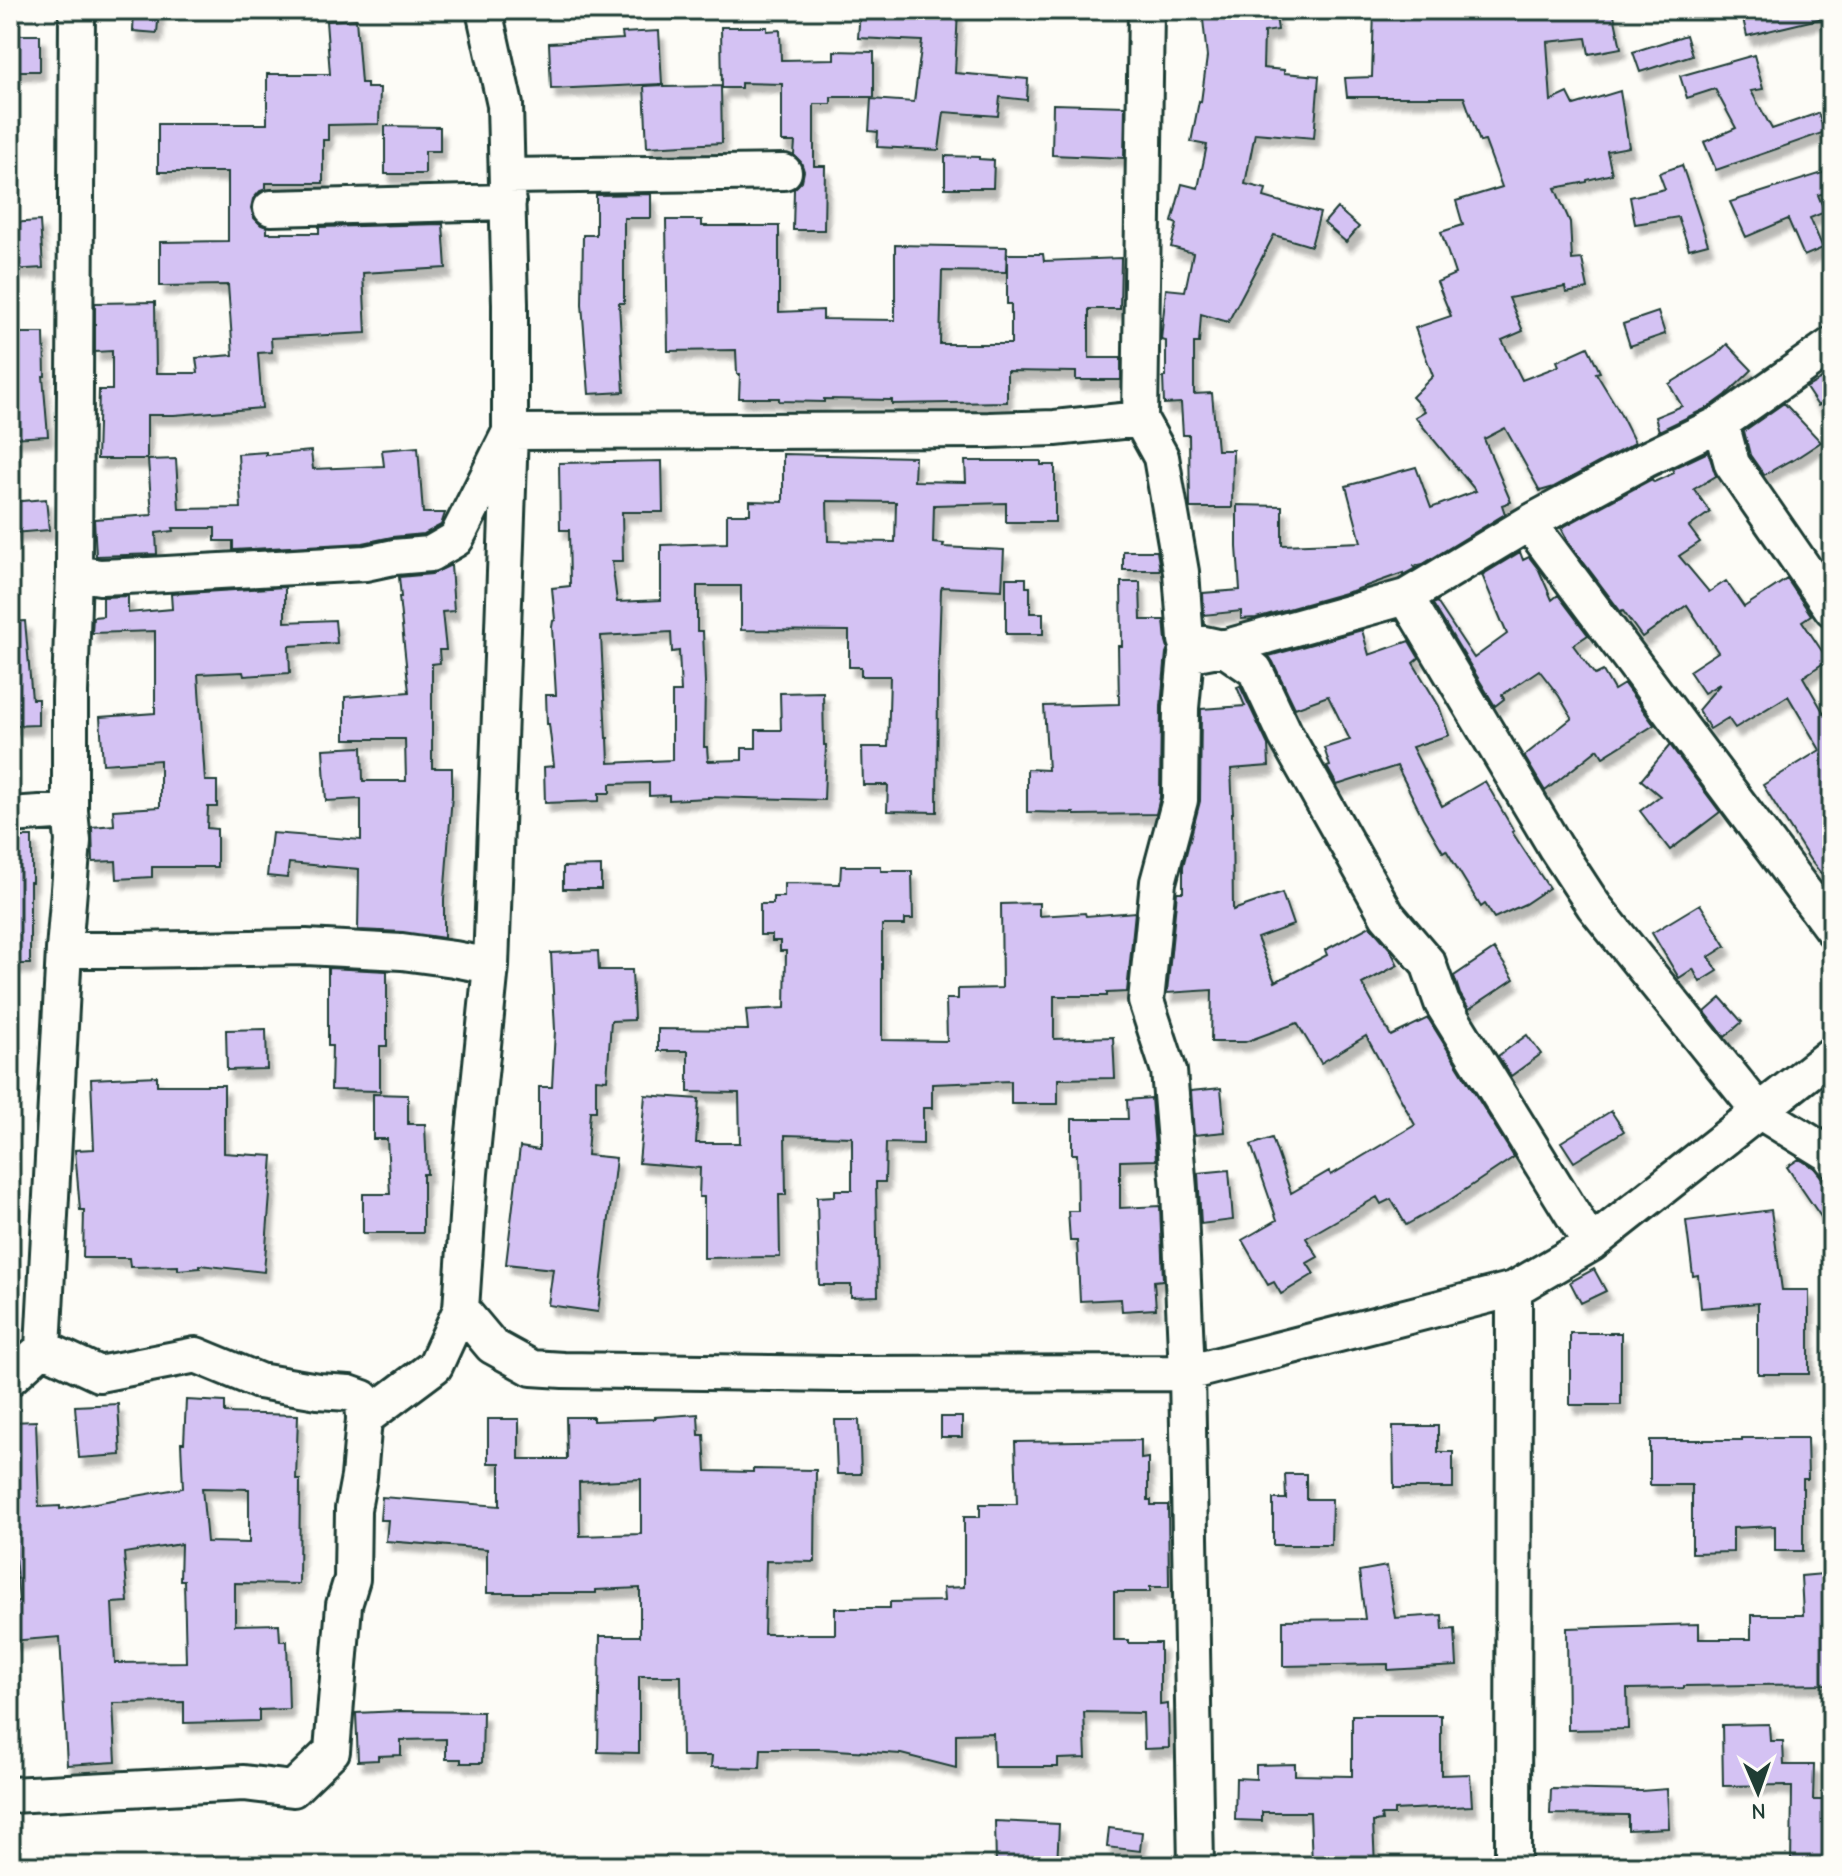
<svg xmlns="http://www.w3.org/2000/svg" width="1842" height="1876" viewBox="0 0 1842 1876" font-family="'Comic Neue',sans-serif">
<defs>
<filter id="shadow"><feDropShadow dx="5" dy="9" stdDeviation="2" flood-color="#0004"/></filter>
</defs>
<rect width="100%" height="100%" fill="#fdfcf7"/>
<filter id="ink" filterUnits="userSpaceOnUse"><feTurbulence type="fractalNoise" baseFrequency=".0125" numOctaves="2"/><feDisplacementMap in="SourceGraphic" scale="16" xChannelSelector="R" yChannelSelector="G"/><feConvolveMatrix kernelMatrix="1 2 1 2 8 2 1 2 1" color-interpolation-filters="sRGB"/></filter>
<g filter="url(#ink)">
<path fill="#d4c2f3" stroke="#1f3d34" stroke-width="2" fill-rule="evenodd" filter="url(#shadow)" d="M134,10H159L157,33L133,31Z
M860,10H958L955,73L1028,79L1027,100L1000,97L998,116L944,112L939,150L877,147L878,132L869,131L871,99L914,102L922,41L858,38Z
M1202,10H1275L1278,30L1264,32L1263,68L1284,70V73L1319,76L1314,138L1255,133L1245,184L1266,189L1264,197L1320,213L1311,246L1274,235L1228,322L1201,314L1199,343H1194V394L1212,393L1217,450H1233L1232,508H1190L1189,435H1183L1181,403L1164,404L1163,377H1166V341L1161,340L1166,289L1185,291L1193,253L1171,247L1177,224L1172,222L1182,184L1198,188L1207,145L1191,142L1199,101L1201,102L1207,57Z
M1374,10H1544L1545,16L1613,10L1621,48L1589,54L1586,38L1547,42L1551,101L1568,93L1574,105L1620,91L1629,147L1607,151L1612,174L1587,180V182L1555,188L1570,222L1572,260L1582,259L1588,289L1566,293L1565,287L1509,298L1523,331L1502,340L1522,380L1559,366L1557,361L1588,347L1600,372L1596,373L1618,409L1635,443L1554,487L1540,491L1505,428L1484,439L1511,502L1502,505L1505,514L1423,564L1414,566L1416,568L1403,575V573L1352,591L1256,618L1241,619V611L1204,615L1203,593L1240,590L1237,547V505L1282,506V545L1361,542L1346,486L1416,467L1431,508L1476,491L1415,417L1425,411L1412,397L1433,376L1415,328L1451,316L1437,282L1455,274L1441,232L1463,225L1456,201L1502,187L1485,141L1480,142L1464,97H1347L1345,78L1372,77Z
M1741,10H1822L1823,18L1747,36Z
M356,19L361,83H367V88H380L379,124L328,125V140H323V183H266V189L260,191L253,199L251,208L254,218L261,225L267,227V233H319V227L443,224L446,268L363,273L366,333L271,338L272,352L258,353L262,408L174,415H147V459H97L99,390H112V351L95,352V303L155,302L156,373H198L196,358L233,355L228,285L160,286V242L228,241V172H158V124H267V74H330L326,21Z
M721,27H767V31L780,30L781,60L834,59V51L874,52V97H831V104H814V166H825L824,230H793L794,189L802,181L804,171L801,162L794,155L795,142H782V84L741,83V88H722Z
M659,31L662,84L551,89L549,43L623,39L622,33Z
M18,35H40V71H10V36Z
M1686,35L1692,55L1640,72L1633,52Z
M1754,55L1763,89L1751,91L1772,129L1818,113L1825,132L1716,170L1704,142L1736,128L1715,89L1687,98L1680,76Z
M664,85V87L721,86L722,143L647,147L644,86Z
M1053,104L1125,106L1124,158L1052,155Z
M385,126L440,127V151H425V174H385Z
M945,156L979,157V159L994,160L993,188H945Z
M1682,165L1708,244L1689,249L1678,217L1635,224L1630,197L1665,189L1659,173Z
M1832,170V191L1818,195L1825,212L1810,218L1823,248L1804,256L1788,219L1746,237L1730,202Z
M651,194V218H624V303H619L624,392L589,394L582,304L583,235H596V195Z
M1337,208L1359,227L1346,242L1324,223Z
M666,220H702V226H779V312L823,310V319L895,320V245L1007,247L1006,272L942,271L940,344H1011V304H1007V254H1043L1044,261L1121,258L1120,309H1089V358H1121V380H1076V372L1007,371V402L892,404V400L824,399V402L779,401V398H739L740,374H737L736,350L668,351Z
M40,221L43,268L10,270V223Z
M1658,312L1665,334L1630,346L1623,324Z
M10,333H44L45,376H43L48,436L10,438Z
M1727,344L1752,370L1726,395L1711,406L1659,431L1655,417L1682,406L1669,384L1716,355Z
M1832,373V398L1818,406L1806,388Z
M1784,403L1821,442L1792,461L1791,460L1764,475L1750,455L1744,431Z
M418,447L423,513H445L441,525L424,534L392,537L363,543L233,550V541H215V528H173L174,531L156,533L157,554L96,556L94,519L152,515L148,460L176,459L179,509L241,508L238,454L266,452V455L311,451L313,469L384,466L382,450Z
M1708,452L1716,476L1694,489L1710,512L1689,527L1700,542L1679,556L1709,592L1726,581L1744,607L1787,579L1811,615L1802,621L1828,660L1803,677L1832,727V887L1810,860L1763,785L1820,750L1788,696L1735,728L1728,718L1710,729L1698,710L1721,683L1704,693L1689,671L1718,652L1687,605L1642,637L1623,611L1621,612L1569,543L1561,528L1652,479L1654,482L1674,473L1672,469Z
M783,454L915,457L914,481L966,482L965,461H1041V465H1055V522H1006V503L934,505L933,543L944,544L943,547L1004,550L1002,590L942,587L941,590L938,679L937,812L887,811L888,785H863L862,747H888L890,676H861V667H849V631L741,630V586H697V631H703L705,683L704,747H707L708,761L742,760V748H756V730H781L780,693L823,692L824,745H826L824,800L708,797V798L669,800V795L649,796V783L610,784V793H599V801L545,803L544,767L554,766L549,724H547L546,695H556L552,627L553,621L555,620L552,588L570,586L569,530H560L559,463L662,461L663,512H622L623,561H612L617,602L661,600V545L727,543V514H750V501L783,502ZM827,501L896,502L895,542L828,541ZM671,632L672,652L679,651L681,692H672V760L609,763L608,738H606L601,636Z
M46,499L49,530L13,533L10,502Z
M1123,551H1157L1160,570H1123Z
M1520,552L1523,560L1529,557L1539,570L1552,600L1558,595L1588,635L1573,645L1595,675L1603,671L1614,690L1624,684L1654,725L1603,757L1598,749L1545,791L1524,756L1572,718L1559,696L1539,670L1502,695L1504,699L1495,706L1433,604L1437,602L1474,658L1507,634L1482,575Z
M451,565L454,611L442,612L446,650H439L440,663L432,664V768H452V795L444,899V938L403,932L358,930L359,869L289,863L287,878L267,876L272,833L361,840V799L326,801L323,749L362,747L363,781H406L405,739H345V697L409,692L399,597H401L399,577L432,574Z
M1006,578H1026V587H1030V613H1043V634H1006Z
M1121,582H1140L1141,620H1164L1166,641L1168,648L1166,653L1161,706L1160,797L1156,814L1074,815V813L1027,812V769L1048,770L1044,706L1119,704L1118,646H1122Z
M285,587V622L335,620L337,643L289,646L290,673L244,676L243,672L198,674L205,781H217V807H208L207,828L217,829V867H152V877L117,879L116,861L93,862L92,827L114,825L113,810L160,807V760L103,764L100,717L155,713V631L92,633L93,617L103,616V597L128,596V613L172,609L171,594Z
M25,621L32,699H38V725L10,726V622Z
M1362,630L1369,655L1409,641L1419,658L1413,663L1439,706L1449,735L1412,747L1442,806L1485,781L1514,831L1512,832L1549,888L1525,904L1494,918L1485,904L1481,907L1446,850L1443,852L1423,818L1397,766L1337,785L1327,767L1330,766L1324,748L1350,740L1328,696L1295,708L1273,662L1269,656Z
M1240,686L1268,745L1269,766L1231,769L1233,813H1232L1233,910L1282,893L1293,925L1257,938L1275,982L1327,955L1325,950L1370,926L1390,949L1398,965L1362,984L1391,1036L1428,1018L1514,1157L1447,1202L1406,1225L1391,1199L1381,1204L1377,1197L1306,1238L1318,1257L1307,1263L1314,1274L1281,1294L1274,1282L1268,1285L1242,1240L1277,1220L1251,1145L1272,1138L1291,1193L1329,1171L1331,1175L1415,1125L1366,1036L1321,1063L1297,1023L1245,1042H1211L1212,990L1167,993L1177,892H1183V866L1200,801L1201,709L1245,706L1237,687Z
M1670,745L1720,812L1670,850L1640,811L1660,796L1641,780Z
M10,837H32V882H30V964H10Z
M601,866V889H563V867Z
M841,866H881V871H912L913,919H905V925H882V1040L947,1041L946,999H958V989L1002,988L1001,904L1039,903V916L1085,913L1086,916L1135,912L1127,992L1107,993V996H1054V1039L1113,1037L1115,1078L1058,1079V1104H1011V1081L932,1084V1108H923V1144L886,1143L885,1182H876L878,1296L851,1297V1285H819L817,1197L835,1196V1190H852V1137L785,1135L786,1195H779L780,1257L704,1258V1197H699L700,1168L639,1163L645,1095L699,1099L696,1143H740L739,1093L688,1092V1051H658V1029L748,1030L746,1010L785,1008L786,951H780V941H772V935H760V904H773V897H784V883L840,884Z
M1700,904L1726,946L1709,957L1718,971L1700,982L1693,969L1679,978L1652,933Z
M1494,949L1514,979L1469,1009L1460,994L1454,976Z
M598,951L599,970H632L634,1020L611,1021L607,1080L596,1079V1111H590L587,1155L616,1158L598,1312L548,1305L553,1269L506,1264L520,1147L539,1150V1087H552L555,1030L551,953Z
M328,968L387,971V1046H380V1091L331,1090L332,1046H328Z
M1721,998L1742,1022L1725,1037L1705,1012Z
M266,1029L267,1069L227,1070L226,1030Z
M1527,1035L1541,1054L1511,1076L1498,1056Z
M157,1076V1085H224V1153L273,1156L264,1272L200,1265V1268L178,1270V1266L130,1267L129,1258H83L84,1210H80L75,1150L94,1149L91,1079Z
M1221,1088L1225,1132L1194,1135L1191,1091Z
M373,1094L408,1095V1124H425L427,1174H423V1233H363V1194H390L387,1139H373Z
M1151,1098L1156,1160L1120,1161V1208L1160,1206L1163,1280L1154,1281L1156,1309L1122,1311L1121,1299L1080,1301L1077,1241H1070L1068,1211H1078L1077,1154H1072V1119H1128L1127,1100Z
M1611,1111L1624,1131L1574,1162L1561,1142Z
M1799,1159L1814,1168L1832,1191V1233L1787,1167Z
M1229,1170L1233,1220L1201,1224L1198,1173Z
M1771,1210L1782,1290H1809V1374H1758V1303L1701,1308L1698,1275L1693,1276L1686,1221Z
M1594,1269L1606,1291L1581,1303L1570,1282Z
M1570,1333H1621V1405H1570Z
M186,1400L225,1402V1413L298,1415L296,1480H300L299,1584L235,1583V1625L279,1624L280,1641H287L289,1709L259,1710V1721L184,1723V1702L113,1703L116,1762L67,1765L60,1637L10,1641V1602L19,1601L15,1556H16L14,1503H12L10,1422L36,1421L39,1507L60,1506V1509L183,1488L181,1443H184ZM202,1488L249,1489V1543L207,1542ZM181,1544L180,1580H184L186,1662L115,1663L112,1603L128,1602L124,1553Z
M118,1404L121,1455L79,1458L75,1406Z
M698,1414L699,1435H704L706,1471L753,1472V1469L816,1470L815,1562L766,1561L764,1634H835V1608H890V1602L944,1601L943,1588L964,1587V1517H980V1504H1017L1015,1442L1141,1440V1459L1148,1458V1500H1151V1505H1168L1169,1587H1150V1592H1114V1640H1129V1643H1160V1705L1168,1704L1169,1748L1144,1749L1143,1713L1084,1712L1086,1758L1058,1759V1767H994L993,1733L956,1734V1768L901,1754L821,1749H761L760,1768L711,1767L712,1756H682L681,1676H639V1753L598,1752L600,1636H640V1588L596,1590V1593H487V1549L386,1541L388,1520H380L382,1497L500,1506V1463H488V1419H519V1459H567L566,1417H593V1421L655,1419V1417ZM641,1479V1534L580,1536L579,1482Z
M941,1417H962V1437H941Z
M835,1420H859L861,1474H837Z
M1393,1426H1438V1452H1453V1488H1394Z
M1742,1438H1807L1808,1479H1803V1551H1775V1526L1733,1528V1552L1692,1553V1485H1650V1440H1742Z
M1285,1474H1306V1499H1332L1331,1545H1273V1499H1286Z
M1387,1566L1395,1618L1442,1615L1443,1630L1455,1629L1457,1666L1388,1670V1664L1283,1666V1620L1365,1619L1359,1571Z
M1823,1574L1826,1614H1832V1684L1684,1686V1688L1627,1689L1628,1729L1568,1730L1567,1628L1699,1624V1639H1751V1615H1803L1801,1576Z
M400,1711L483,1712L482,1763H461V1759H446V1739L401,1740V1755L378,1756V1760L358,1761L356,1713Z
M1352,1715H1441V1775L1470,1774L1472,1806L1394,1810V1815H1381L1382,1821L1373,1822L1375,1866H1312L1310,1812H1262V1821L1235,1820L1236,1778L1256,1779V1765L1295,1764V1775L1352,1776Z
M1769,1724L1770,1741H1783L1784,1765H1814L1813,1800H1832V1866H1791L1792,1787H1785V1785L1723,1786L1722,1725Z
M1551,1789L1641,1791L1667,1789L1669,1828L1628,1830V1815L1550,1814Z
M995,1821L1059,1824L1057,1866H996Z
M1109,1828L1142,1832L1140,1851L1107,1847Z"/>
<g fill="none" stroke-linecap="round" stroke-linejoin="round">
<defs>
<path id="minor" d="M1146,10L1140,419L1161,457L1181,572L1186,640L1223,648L1255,670L1286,736L1387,915L1428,963L1442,1003L1591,1244
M508,176L784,172
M271,208L508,202
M1721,423L1732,464L1832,609
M1529,523L1832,929
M74,573L77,10
M1406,597L1556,848L1594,906L1759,1111L1829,1154L1832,1159
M10,815L70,811
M491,966L454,959L402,952L306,947L129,950H64L73,841L70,811V693L74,573L100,577L148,575L366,563L394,557L430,554L456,539L510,432L989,430L1055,428L1140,419
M461,1309L492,1346L532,1368L563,1370L839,1374L1187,1373L1514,1289L1591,1244L1832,1054
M43,1348L64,950
M10,1378L43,1348L99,1374L196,1355L259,1381L318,1391L349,1393L363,1398L364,1419
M10,1795L244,1783L293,1789L332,1751L344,1605L352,1579L353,1509L359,1477L364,1419L435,1366L461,1309L470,1173L491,966L510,432V304L505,105L484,10
M1196,1866L1187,1373L1179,1189L1169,1071L1146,1001L1158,882L1180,800L1181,708L1186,655L1223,648L1406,597L1529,523L1645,460L1721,423L1832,345
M1513,1866L1514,1289"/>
</defs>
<use href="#minor" stroke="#1f3d34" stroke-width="40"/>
<use href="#minor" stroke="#fdfcf7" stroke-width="34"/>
</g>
</g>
<rect width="1842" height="1876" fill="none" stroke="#fdfcf7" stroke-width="40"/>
<rect x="20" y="20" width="1802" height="1836" fill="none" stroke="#1f3d34" stroke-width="3" filter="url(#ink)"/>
<g transform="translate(1758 1792) rotate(178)" stroke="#fdfcf7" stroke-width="6" paint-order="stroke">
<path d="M0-6L14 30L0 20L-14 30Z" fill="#1f3d34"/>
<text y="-12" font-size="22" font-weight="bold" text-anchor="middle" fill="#1f3d34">N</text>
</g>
</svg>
